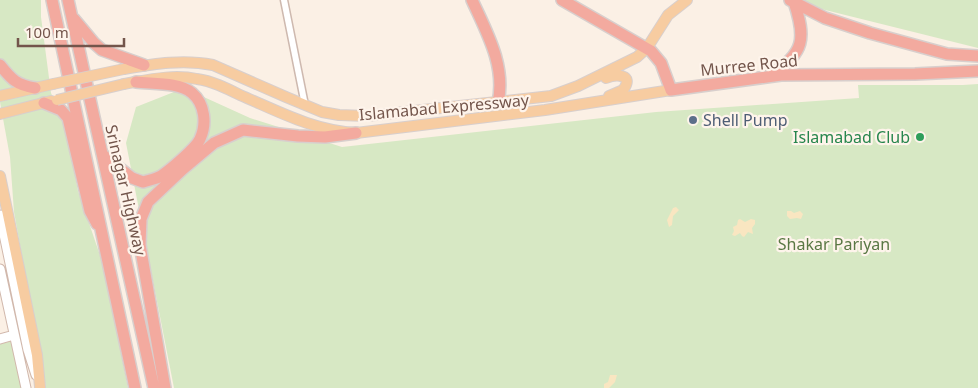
<svg xmlns="http://www.w3.org/2000/svg" width="978" height="388" viewBox="0 0 978 388" font-family="'Noto Sans',sans-serif">
<rect width="100%" height="100%" fill="#fbf0e5"/>
<path fill="#d7e8c4" d="M0,0H41V17L51,93L65,124L78,191L103,264L128,388H46L14,212L10,157L0,102Z
M785,0H978V48Z
M978,84V388H174L126,143L136,107L184,88L250,118L342,147L656,112L859,98L858,85H963Z
M13,341L22,388H0V344Z"/>
<path fill="#f9e6c1" d="M673,208L676,207L679,210L673,216L672,225L669,227L667,220Z
M787,211H791L794,213L800,211L803,214L801,219L797,218L790,219L787,216Z
M740,219L745,222L751,219L755,220V224L752,228L753,234L748,232L744,237L742,236L740,233L735,236L732,235L734,231L733,227L737,225L738,220Z
M610,375H617L615,382L609,388H604V384L608,382Z"/>
<g fill="none" stroke-linecap="round" stroke-linejoin="round">
<defs>
<path id="street" d="M284,0L305,105"/>
<path id="secondary" d="M0,215L28,350L36,375
M0,269L26,388
M0,339L14,335"/>
<path id="primary" d="M124,69C154,64 183,59 213,65L286,97L322,112L339,115L367,116L551,96L578,86L637,57L647,48L668,15L687,0
M606,78C616,74 635,74 623,90L609,96
M124,84C148,80 173,74 197,79C212,81 226,88 240,95C280,112 312,130 356,133L545,110L671,90
M0,96L53,84
M0,114L51,101
M0,176L37,355L40,387"/>
<path id="highway" d="M52,0L135,388
M68,0L154,388
M472,0C487,33 506,66 498,103
M562,0L651,51L661,63L671,90L781,75L915,74L978,71
M790,0L825,18L870,33L947,54L978,56
M74,19L94,43L102,50L144,65
M0,65C12,80 17,85 35,88
M771,75C805,53 806,38 794,2
M44,103L61,110L68,118L90,211L97,224
M103,155L132,178L143,182C149,180 156,179 161,176C170,170 196,148 200,139C207,124 205,104 192,93C179,82 153,84 136,82
M165,388L140,245L141,219L148,202L183,169L214,143L243,130L298,136L325,137L356,133"/>
</defs>
<use href="#street" stroke="#ceb9af" stroke-width="9"/>
<use href="#secondary" stroke="#d1b8ac" stroke-width="11"/>
<use href="#primary" stroke="#d8cfcd" stroke-width="12"/>
<use href="#highway" stroke="#d8cfcd" stroke-width="14"/>
<use href="#street" stroke="#fff" stroke-width="6"/>
<use href="#secondary" stroke="#fff" stroke-width="9"/>
<use href="#primary" stroke="#f7cca1" stroke-width="10"/>
<use href="#highway" stroke="#f3aa9f" stroke-width="11"/>
<defs>
<path id="primary-bridge" d="M53,84L124,69
M57,100L124,84"/>
</defs>
<use href="#primary-bridge" stroke="#d8cfcd" stroke-width="12" stroke-linecap="butt"/>
<use href="#primary-bridge" stroke="#f7cca1" stroke-width="10"/>
</g>
<circle fill="#5c6f8a" stroke="#fef4eb" stroke-width="2" cx="693" cy="120" r="5"/>
<circle fill="#2e9e5b" stroke="#fef4eb" stroke-width="2" cx="920" cy="137" r="5"/>
<g text-anchor="middle" dominant-baseline="central" stroke-width="4.5" stroke-linejoin="round" paint-order="stroke">
<g font-size="16" fill="#73554b" stroke="#fef4eb">
<text transform="translate(749 65) rotate(-6)">Murree Road</text>
<text transform="translate(444 107) rotate(-5)">Islamabad Expressway</text>
<text transform="translate(126 190) rotate(77)">Srinagar Highway</text>
</g>
<g font-size="16" fill="#4e5e75" stroke="#fef4eb" text-anchor="start">
<text x="703" y="120">Shell Pump</text>
</g>
<g font-size="16" fill="#27864d" stroke="#fef4eb" text-anchor="end">
<text x="910" y="137">Islamabad Club</text>
</g>
<g font-size="16" fill="#5a7844" stroke="#fef4eb">
<text x="834" y="244">Shakar Pariyan</text>
</g>
</g>
<path d="M18 38v8h106v-8" fill="none" stroke="#73554b" stroke-width="2.5"/>
<text x="25" y="38" font-size="15" fill="#73554b" stroke="#fef4eb" stroke-width="4" paint-order="stroke">100 m</text>
</svg>
